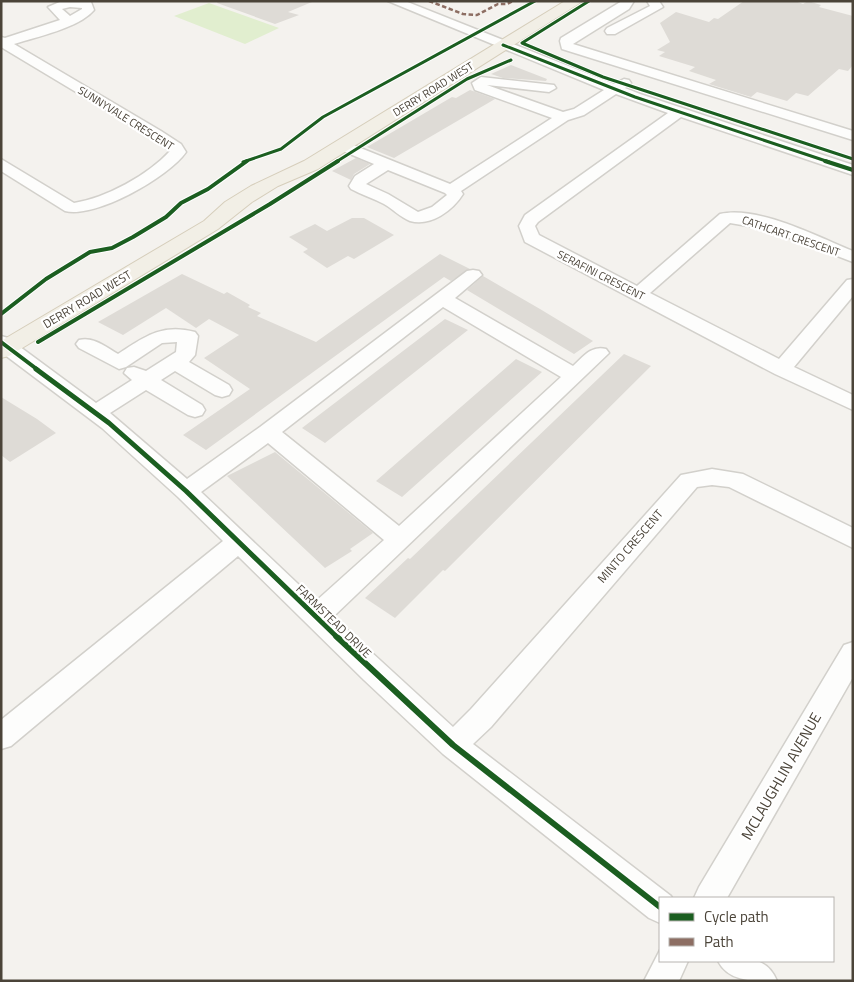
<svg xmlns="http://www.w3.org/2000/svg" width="854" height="982" viewBox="0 0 854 982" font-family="'Titillium Web',sans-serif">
<rect width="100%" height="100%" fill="#f4f2ee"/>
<path fill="#e1eecf" d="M209,3L279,28L245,44L174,16Z"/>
<path fill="#dedbd6" d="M218,1H311L312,2L288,12L299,15L275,24L217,3Z
M744,1H795L803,4L808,1L821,5L819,7L853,16V65L848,71L839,69L808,96L796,93L787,101L757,92L751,97L709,84L716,80L689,71L695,67L659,56L665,52L657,50L670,42L660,23L676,12L709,22L714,18L718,19Z
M511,65L547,79L546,81L503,78L491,74Z
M470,90L495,99L394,158L367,147L452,97L456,98Z
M356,158L370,164L354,174L351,180L332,171Z
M352,218H364L394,235L354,259L348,256L327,268L303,252L308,249L289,237L315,224L327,231Z
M440,254L470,269L451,281L444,277L206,450L183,435L250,389L204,358L239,335L209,319L196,328L166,308L123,335L98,322L182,274L224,294L227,292L250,305L248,307L261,313L257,316L316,342Z
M483,276L540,309L593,341L574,354L467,290Z
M445,319L468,330L325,443L302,428Z
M624,354L651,366L445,571L443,570L395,618L365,598L408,558L410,559Z
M516,359L542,372L402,497L376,481Z
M1,397L37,419L56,433L10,462L1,455Z
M275,452L373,533L350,549L352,551L325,568L227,476Z"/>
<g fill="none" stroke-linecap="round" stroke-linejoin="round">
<defs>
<path id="minor" d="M62,1L91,2L94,10C79,28 36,37 14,44L161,131L181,144L186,152C169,177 95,219 65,211L1,171V159L74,203C106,198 148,175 170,151L151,137L1,47V37L5,38L60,20L48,7ZM70,7L82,8V9L70,16L62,9Z
M388,1H405L614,84L624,79L629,80L631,83L625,88L640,94L853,165V175L681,117L538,222L535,226L539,235L637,286L720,214C757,205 818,237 853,251V262L766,229L730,223L650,293L779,359L847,280L853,279V296L794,367L853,395V410L775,374L525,242L519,226L525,215L668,113L616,94L584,115L568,120L461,191L463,194C453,210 431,227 410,221C400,217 393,209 384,204C373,198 362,195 351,189L349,186L355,176L374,164L338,149L335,146L338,143H348L450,184L552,118L475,90L472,83L481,77L554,85L556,88L549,92L487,85L563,112L574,109L604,90ZM388,170L445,193L447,195L432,207L418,212L388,194L366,184Z
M622,1H634L629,9L573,44L853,131V140L562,49L560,41L561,38Z
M647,1H659L663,7L615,34H607L605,31L607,28L650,6Z
M473,270L479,271L482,275L455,298L573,366C583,357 591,345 606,349L609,353L333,617L453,727L471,709L681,475L712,469L743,474L853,528V548L729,487L712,485L697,487L491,727L473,744L671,896L672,898H660V923L649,918L443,754L364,680L238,556L11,746L1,749V720L223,541L178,497L102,428L1,352V336L8,338L96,403L132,380L124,373L127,368L134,367L146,371L176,352L177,342L162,343L126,367L119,369L79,348L76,344L79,340C93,336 106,347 118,354C144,337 162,323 195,332L198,336L195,355L189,362L229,385L232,390L229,395L222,397L215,395L175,371L161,380L202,405L205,410L202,415L195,417L188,415L146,390L110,413L187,479L260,427L467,271ZM443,307L561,377L399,526L282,432ZM268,443L384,540L316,601L201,492Z
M853,642V677L727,898H694L699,887L844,645Z
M660,950V961H688L679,981H644Z
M718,961C743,959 766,954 777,981C752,981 729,982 718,961Z"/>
<path id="major" d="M565,1H583L318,169L278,186L252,202L218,229L9,356L1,358V341L204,221L225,202L251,186L304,161Z"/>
</defs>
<use href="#minor" stroke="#d2d0cb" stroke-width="3"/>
<use href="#major" stroke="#d6cebb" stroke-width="2"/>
<use href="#minor" fill="#fdfdfc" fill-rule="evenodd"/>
<use href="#major" fill="#f2efe6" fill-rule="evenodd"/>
<path stroke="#8d6e63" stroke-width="2.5" stroke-dasharray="4.5 2.5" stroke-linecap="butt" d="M429,1L463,14L477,15L498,4H507L513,1"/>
<defs>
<path id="cycleway-far3" d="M589,1L522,43L603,77L853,159
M503,45L635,97L829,162
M243,162L281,149L323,117L535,1
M336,162L467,79L511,60"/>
<path id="cycleway-far2" d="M825,161L853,170
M1,314L46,279L90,252L112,248L133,237L166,217L181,203L208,189L247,161
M1,342L38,370
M38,342L270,204L338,161"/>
<path id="cycleway-far1" d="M36,369L109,423L186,491L338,638"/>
<path id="cycleway" d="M336,636L453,745L660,907"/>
</defs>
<use href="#cycleway-far3" stroke="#fff" stroke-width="5"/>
<use href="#cycleway-far2" stroke="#fff" stroke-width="6"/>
<use href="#cycleway-far1" stroke="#fff" stroke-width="8"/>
<use href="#cycleway" stroke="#fff" stroke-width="9"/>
<use href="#cycleway-far3" stroke="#1b5e20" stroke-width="3"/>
<use href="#cycleway-far2" stroke="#1b5e20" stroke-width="4"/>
<use href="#cycleway-far1" stroke="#1b5e20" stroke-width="5"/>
<use href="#cycleway" stroke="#1b5e20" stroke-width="6"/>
</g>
<g text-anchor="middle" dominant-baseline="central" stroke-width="4.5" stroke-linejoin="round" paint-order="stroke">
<g font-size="11" fill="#4b4439" stroke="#fff">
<text transform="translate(433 89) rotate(-32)">DERRY ROAD WEST</text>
<text transform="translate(126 118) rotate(32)">SUNNYVALE CRESCENT</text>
<text transform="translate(791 236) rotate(19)">CATHCART CRESCENT</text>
<text transform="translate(601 275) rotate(27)">SERAFINI CRESCENT</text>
</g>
<g font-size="12" fill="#4b4439" stroke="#fff">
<text transform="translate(87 299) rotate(-31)">DERRY ROAD WEST</text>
<text transform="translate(630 546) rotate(-49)">MINTO CRESCENT</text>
<text transform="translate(334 621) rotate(44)">FARMSTEAD DRIVE</text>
</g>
<g font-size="15" fill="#4b4439" stroke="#fff">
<text transform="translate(781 776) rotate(-60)">MCLAUGHLIN AVENUE</text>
</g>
</g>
<rect width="854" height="982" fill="none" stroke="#4b4439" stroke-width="5"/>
<rect x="659" y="897" width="175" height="65" fill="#ffffff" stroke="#b7b4b0"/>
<rect x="669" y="913" width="25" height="8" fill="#1b5e20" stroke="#b7b4b0"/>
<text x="704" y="922" font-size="15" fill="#4b4439">Cycle path</text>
<rect x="669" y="938" width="25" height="8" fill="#8d6e63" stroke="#b7b4b0"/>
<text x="704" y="947" font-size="15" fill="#4b4439">Path</text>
</svg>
